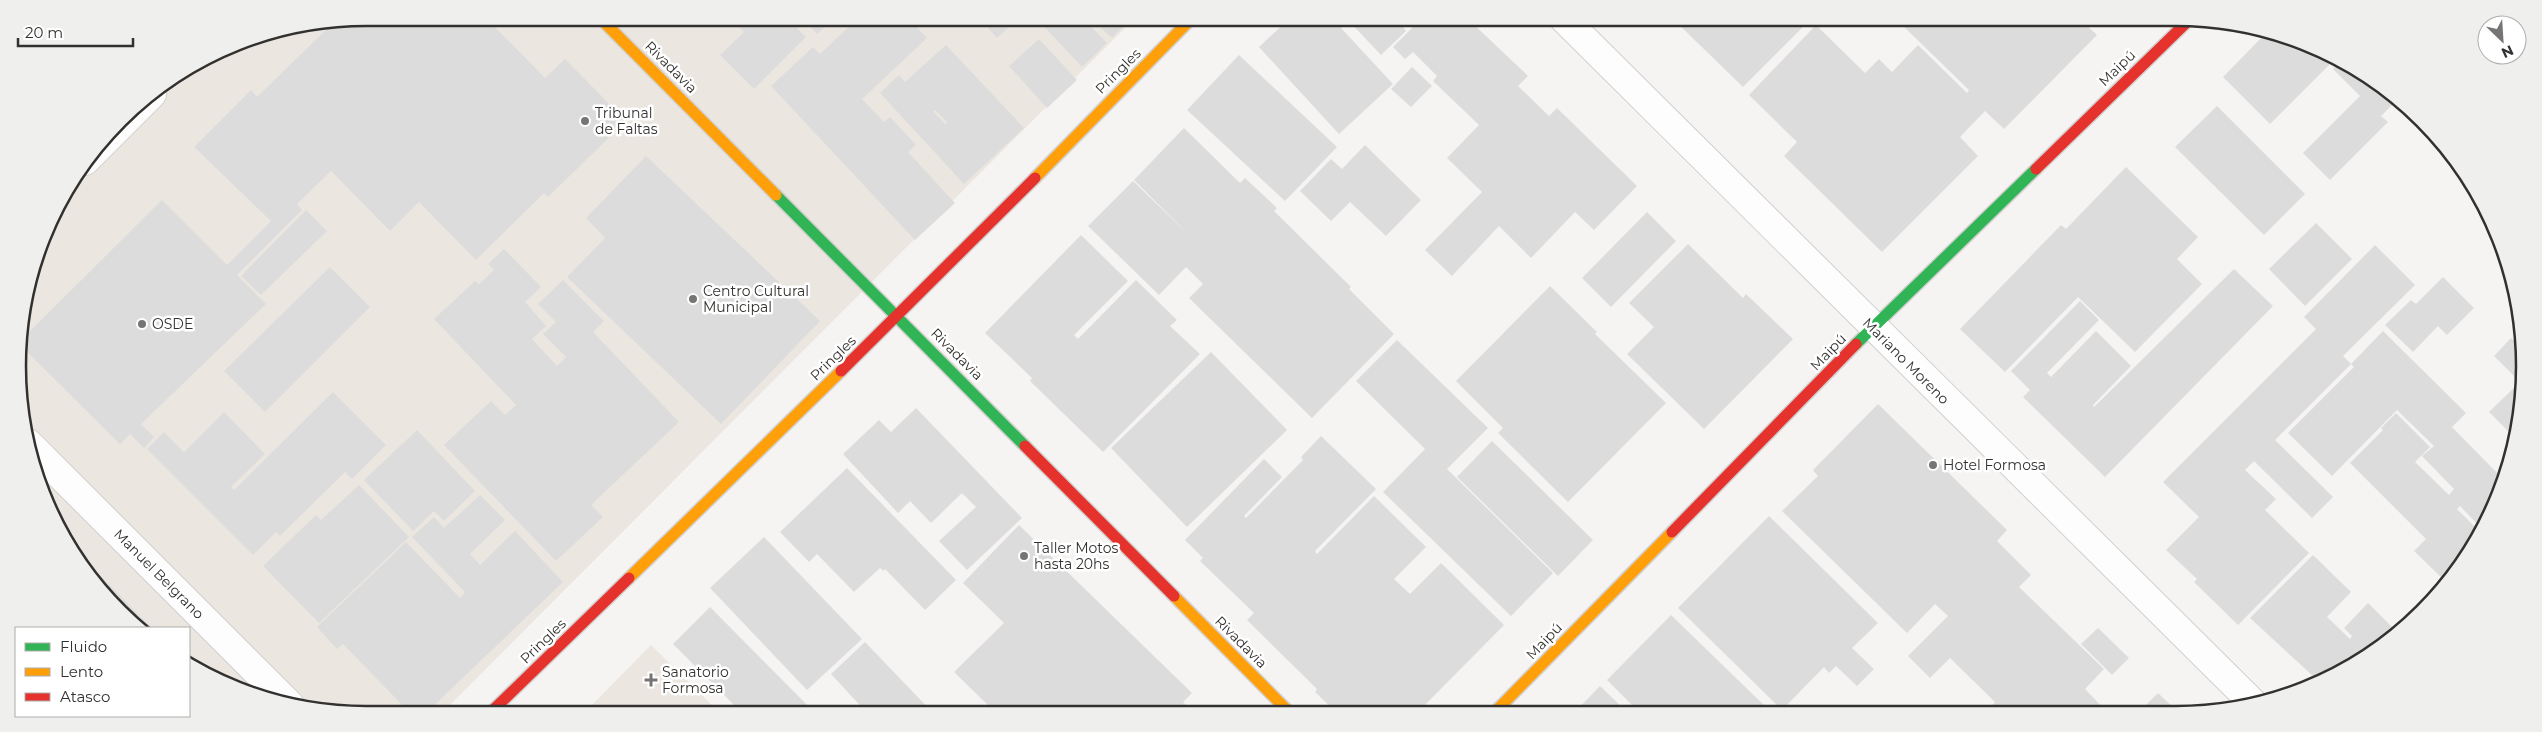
<svg xmlns="http://www.w3.org/2000/svg" width="2542" height="732" viewBox="0 0 2542 732" font-family="Montserrat,sans-serif">
<rect width="100%" height="100%" fill="#f6f4f2"/>
<path fill="#ebe6e0" d="M366,18H1135L441,714H366L298,708L192,668L189,666V628H137L89,578L54,520L29,456L18,343L29,276L54,212L89,154L136,104L233,44L298,24Z
M651,645L721,714H583Z"/>
<path fill="#dddcdc" fill-rule="evenodd" d="M366,18H486L545,78L565,59L626,121L548,197L544,193L476,260L419,202L390,231L331,171L297,204L302,210L237,275L266,304L141,424L154,437L144,448L130,434L120,444L18,343L162,200L227,265L271,221L194,147L251,90L257,97L335,21Z
M729,18H755L757,20L759,18H787L806,37L754,89L720,55L744,32Z
M802,18H835L817,34Z
M858,18H908L927,38L862,99L884,122L890,117L916,145L908,152L955,203L915,240L771,86L813,47L820,54Z
M979,18H1019L997,38Z
M1036,18H1083L1107,43L1082,67Z
M1090,18H1132L1112,38Z
M1290,18H1340L1346,24L1341,28L1393,84L1339,134L1259,47Z
M1346,18H1414L1403,27L1406,31L1381,55Z
M1422,18H1467L1528,76L1518,86L1549,116L1557,108L1637,186L1594,230L1575,212L1531,258L1499,226L1452,276L1425,250L1482,192L1447,158L1479,125L1433,81L1437,76L1413,52L1405,59L1393,47Z
M1672,18H1812L1743,87Z
M1902,18H2079L2097,35L2004,129L1985,111L1960,137L1978,156L1882,252L1784,156L1797,142L1749,95L1816,25L1865,73L1879,59L1892,72L1918,45L1967,93L1969,90L1898,21Z
M2097,18H2116L2106,27Z
M2268,31L2309,44L2330,55L2326,58L2331,63L2270,124L2223,77Z
M1039,39L1077,80L1047,108L1009,66Z
M946,45L1024,128L964,184L880,93L899,75L905,82ZM935,110L947,122L945,124L933,111Z
M1239,55L1337,147L1285,201L1187,110Z
M2341,61L2369,76L2398,99L2381,116L2388,122L2330,180L2303,153L2360,96L2333,69Z
M1412,67L1432,86L1411,107L1391,89Z
M2217,106L2305,194L2264,235L2175,147Z
M1184,128L1240,183L1245,178L1277,208L1274,211L1351,287L1349,289L1394,334L1312,418L1189,298L1203,284L1186,267L1159,295L1088,226L1133,181L1189,235L1134,180Z
M1365,145L1421,200L1386,236L1350,202L1331,221L1300,191L1331,159L1342,169Z
M646,156L820,321L721,424L567,277L605,238L586,218Z
M2126,167L2198,237L2177,259L2202,284L2135,352L2078,297L2005,372L1960,329L2061,225L2066,229Z
M306,210L327,231L261,295L241,276Z
M1647,212L1676,241L1611,307L1582,278Z
M2316,223L2352,259L2305,306L2269,269Z
M1081,235L1128,281L1074,335L1078,339L1136,280L1177,320L1170,326L1200,354L1103,452L1030,381L1032,378L985,333Z
M1688,244L1743,298L1746,294L1793,339L1704,429L1627,354L1654,327L1629,303Z
M2375,245L2415,285L2343,356L2351,364L2275,440L2333,497L2312,518L2254,461L2245,470L2276,499L2265,510L2309,553L2238,625L2194,582L2197,579L2166,550L2199,517L2163,482L2316,329L2304,317Z
M504,249L541,287L525,302L546,326L532,339L557,366L566,357L543,334L556,322L538,304L563,280L604,321L593,332L679,422L591,505L603,517L556,561L444,445L491,401L505,415L516,405L434,319L475,281L479,284L494,270L488,264Z
M330,267L370,307L265,412L224,371Z
M2234,269L2273,306L2105,477L2023,397L2030,390L2011,371L2080,301L2099,320L2047,373L2051,377L2096,331L2131,366L2093,405L2094,407Z
M2443,277L2474,308L2447,335L2438,326L2413,352L2385,325L2411,300L2416,304Z
M1550,286L1597,332L1595,334L1666,403L1568,502L1498,433L1503,428L1456,381Z
M2383,331L2466,413L2452,427L2503,479L2488,520L2482,529L2460,506L2457,509L2480,532L2445,581L2414,551L2426,539L2350,463L2383,430L2381,428L2396,413L2430,447L2415,462L2449,495L2454,489L2422,456L2434,446L2397,410L2332,476L2288,433L2354,367L2351,364Z
M2511,338L2523,350L2524,366L2516,439L2489,412L2520,382L2494,356Z
M1397,340L1488,428L1447,469L1553,573L1511,616L1383,492L1425,449L1356,381Z
M1211,352L1287,430L1187,527L1111,448Z
M333,392L386,445L352,479L345,472L280,536L276,532L253,555L147,449L164,432L184,452L224,412L265,454L231,487L234,490Z
M1878,404L2007,530L1997,541L2031,575L2019,587L2104,669L2085,689L2107,712H1986L1995,702L1950,658L1930,678L1908,656L1948,616L1935,604L1907,633L1782,511L1818,476L1813,470Z
M916,408L1022,518L967,570L939,541L976,507L962,493L931,523L910,501L898,513L843,454L879,420L891,432Z
M417,430L475,491L444,521L434,511L413,531L364,480Z
M1321,436L1376,489L1315,551L1317,554L1374,496L1426,547L1394,579L1410,594L1441,563L1504,625L1417,713H1337L1315,692L1317,689L1247,620L1254,613L1200,561L1203,558L1185,540L1264,459L1282,477L1244,516L1246,518L1303,460L1301,457Z
M1492,441L1593,540L1558,576L1457,477Z
M847,468L956,580L925,610L885,569L884,571L880,568L854,592L817,554L809,562L780,532Z
M359,485L409,537L319,623L263,566L316,515L321,520Z
M480,495L505,520L470,554L480,565L515,531L563,582L425,714H411L343,644L337,649L317,627L406,542L460,598L465,592L412,537L434,517L444,528Z
M1769,516L1878,623L1852,648L1874,669L1857,686L1836,666L1829,673L1824,667L1782,710L1678,608Z
M1019,525L1192,693L1183,702L1194,713H996L954,672L1004,623L963,583Z
M764,537L862,639L807,690L710,588Z
M79,553L94,569L88,575L76,556Z
M2313,555L2351,592L2327,617L2350,639L2352,636L2344,628L2368,603L2396,631L2330,679L2310,685L2307,682L2313,676L2250,618Z
M98,573L136,612L152,628H136L91,580Z
M710,607L816,714H743L673,644Z
M1671,615L1771,712H1639L1607,680Z
M2098,628L2129,658L2112,675L2081,644Z
M865,642L934,714H868L831,674Z
M1600,686L1627,712L1574,713Z
M2158,693L2178,712H2139Z"/>
<g fill="none" stroke-linecap="round" stroke-linejoin="round">
<defs>
<path id="street" d="M1563,18L2252,702
M85,161L152,94
M28,443L290,705"/>
<path id="fast" d="M776,195L1025,446
M1856,344L2036,169"/>
<path id="slow" d="M600,18L776,195
M1035,178L1192,18
M629,578L841,371
M1174,596L1290,713
M1494,713L1672,532"/>
<path id="jam" d="M2036,169L2190,19
M841,371L1035,178
M1025,446L1174,596
M1672,532L1856,344
M489,714L629,578"/>
</defs>
<use href="#street" stroke="#d2d0cf" stroke-width="30"/>
<use href="#fast" stroke="#d2d0cf" stroke-width="14"/>
<use href="#slow" stroke="#d2d0cf" stroke-width="14"/>
<use href="#jam" stroke="#d2d0cf" stroke-width="14"/>
<use href="#street" stroke="#fefdfd" stroke-width="28"/>
<use href="#fast" stroke="#30b455" stroke-width="11"/>
<use href="#slow" stroke="#ff9f0a" stroke-width="11"/>
<use href="#jam" stroke="#e5322d" stroke-width="11"/>
</g>
<g fill="#777573" stroke="#fff" stroke-width="2">
<circle cx="585" cy="121" r="5"/>
<circle cx="693" cy="299" r="5"/>
<circle cx="142" cy="324" r="5"/>
<circle cx="1933" cy="465" r="5"/>
<circle cx="1024" cy="556" r="5"/>
<path d="M648.5 672.5h5v5h5v5h-5v5h-5v-5h-5v-5h5z"/>
</g>
<g text-anchor="middle" dominant-baseline="central" stroke-width="5" stroke-linejoin="round" paint-order="stroke">
<g font-size="14" fill="#32312f" stroke="#fff">
<text transform="translate(671 67) rotate(45)">Rivadavia</text>
<text transform="translate(2117 68) rotate(-44)">Maipú</text>
<text transform="translate(1118 71) rotate(-45)">Pringles</text>
<text transform="translate(1828 352) rotate(-46)">Maipú</text>
<text transform="translate(957 354) rotate(45)">Rivadavia</text>
<text transform="translate(833 358) rotate(-44)">Pringles</text>
<text transform="translate(1906 361) rotate(45)">Mariano Moreno</text>
<text transform="translate(159 574) rotate(45)">Manuel Belgrano</text>
<text transform="translate(543 641) rotate(-44)">Pringles</text>
<text transform="translate(1544 641) rotate(-46)">Maipú</text>
<text transform="translate(1241 642) rotate(45)">Rivadavia</text>
</g>
<g font-size="14" fill="#32312f" stroke="#fff" text-anchor="start">
<text x="595" y="113">Tribunal<tspan x="595" dy="16">de Faltas</tspan></text>
<text x="703" y="291">Centro Cultural<tspan x="703" dy="16">Municipal</tspan></text>
<text x="152" y="324">OSDE</text>
<text x="1943" y="465">Hotel Formosa</text>
<text x="1034" y="548">Taller Motos<tspan x="1034" dy="16">hasta 20hs</tspan></text>
<text x="662" y="672">Sanatorio<tspan x="662" dy="16">Formosa</tspan></text>
</g>
</g>
<path d="M0 0H2542V732H0ZM366 26H2176A340 340 0 0 1 2516 366V366A340 340 0 0 1 2176 706H366A340 340 0 0 1 26 366V366A340 340 0 0 1 366 26Z" fill="#efefee" fill-rule="evenodd"/>
<path fill="none" stroke="#32312f" stroke-width="2.5" d="M366 26H2176A340 340 0 0 1 2516 366V366A340 340 0 0 1 2176 706H366A340 340 0 0 1 26 366V366A340 340 0 0 1 366 26Z"/>
<rect x="15" y="627" width="175" height="90" fill="#ffffff" stroke="#adadac"/>
<rect x="25" y="643" width="25" height="8" fill="#30b455" stroke="#adadac"/>
<text x="60" y="652" font-size="15" fill="#32312f">Fluido</text>
<rect x="25" y="668" width="25" height="8" fill="#ff9f0a" stroke="#adadac"/>
<text x="60" y="677" font-size="15" fill="#32312f">Lento</text>
<rect x="25" y="693" width="25" height="8" fill="#e5322d" stroke="#adadac"/>
<text x="60" y="702" font-size="15" fill="#32312f">Atasco</text>
<g transform="translate(2502 40) rotate(155)"><circle r="24" fill="#ffffff" stroke="#adadac"/>
<path d="M0-4L9 19L0 12L-9 19Z" fill="#777573"/>
<text y="-8" font-size="14" font-weight="bold" text-anchor="middle" fill="#32312f">N</text>
</g>
<path d="M18 38v8h115v-8" fill="none" stroke="#32312f" stroke-width="2.5"/>
<text x="25" y="38" font-size="15" fill="#32312f" stroke="#ffffff" stroke-width="4" paint-order="stroke">20 m</text>
</svg>
